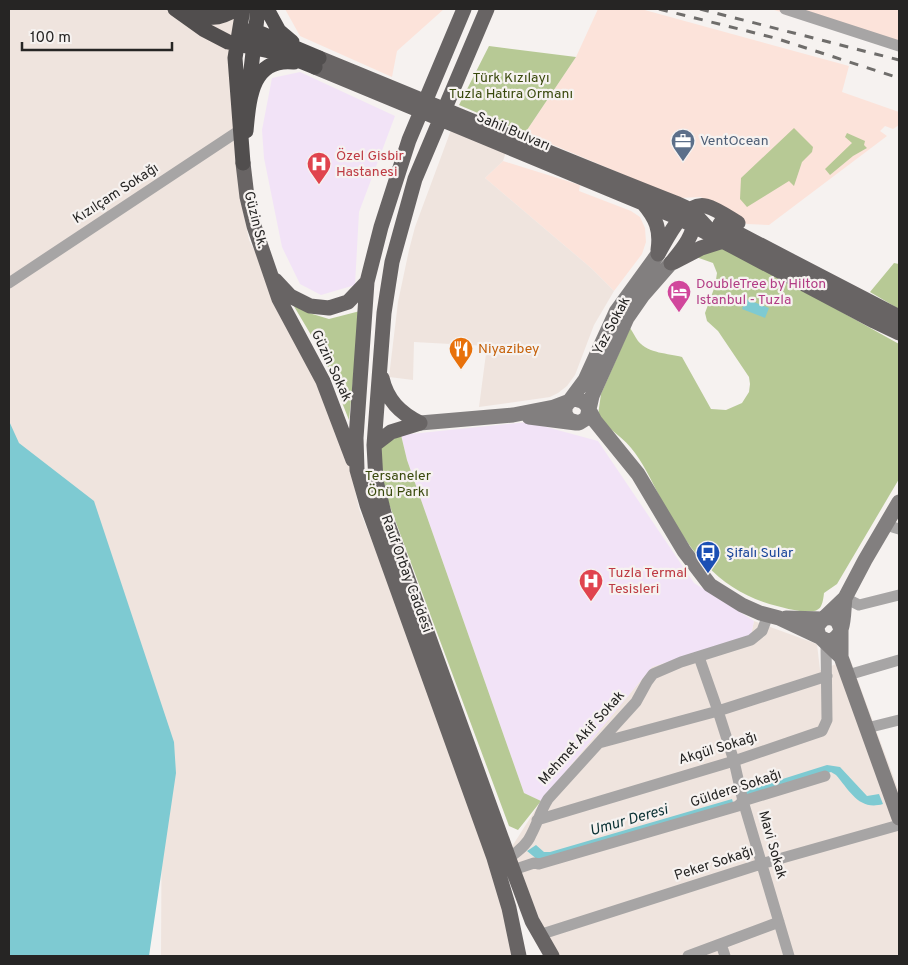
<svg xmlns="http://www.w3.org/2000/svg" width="908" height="965" viewBox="0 0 908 965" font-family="Overpass,sans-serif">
<rect width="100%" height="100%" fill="#f6f2f0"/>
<path fill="#fce3da" d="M285,9H444L397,51L392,77L300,36Z
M598,9H641L849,66L842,92L899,112V125L893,129L885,126L880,131L887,136L769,225L747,224L701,197L679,198L525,133L576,57Z
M771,9H899V49Z
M503,161L580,185L579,191L631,211L640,217L645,228L646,242L642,254L614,291L591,268L485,178Z"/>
<path fill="#efe4de" d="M9,9H241L243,211L249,240L272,284L343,433L359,509L398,605L459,770L508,921L511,956H161L162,770L9,482Z
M451,130L506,152L503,161L485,178L591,268L614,291L594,325L575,375L567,386L558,393L550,397L479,407L487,346L414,342L413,380L389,377L398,302L409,250L415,227Z
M754,621L817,644L820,670L850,659L899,792V956H558L544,929L515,861L511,848L541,801L652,667L751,635Z"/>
<path fill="#f2e3f7" d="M300,72L395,116L359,212L355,285L321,295L300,284L282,247L264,158L262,130L272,78Z
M528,422L598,441L694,583L754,621L751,635L652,667L541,801L524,793L407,460L401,435Z"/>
<path fill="#b7c995" d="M489,46L576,57L525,133L459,105Z
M794,128L813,147L812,152L802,162L794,186L789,181L747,207L740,199L741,178Z
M847,133L865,141L864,145L867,148L853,156L830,175L825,169L852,143L845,137Z
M721,247L732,251L899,344V479L837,584L824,593C822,612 818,612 800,611C792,610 785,608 777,606C720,592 690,552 663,503C654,486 646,468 635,453C625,438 608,430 598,415L601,394L630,328C633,332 635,337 638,341C649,354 668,353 682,357L711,409L726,410L742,403L749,392L750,384L749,377L718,331L707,321L705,313L715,286L717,273L713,263L696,257Z
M894,263L899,264V309L870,292Z
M292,303L309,313L329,319L360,311L349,420L323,355Z
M401,435L407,460L524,793L541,801L518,830L509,826L382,485L381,446Z"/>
<path fill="#7ecad2" d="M746,299L769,308L765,318L742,309Z
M9,421L19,443L94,501L174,742L176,773L149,956H9Z
M827,765L840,767L867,796L879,794L883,804C859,811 850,791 836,775L831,772L748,798L745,791Z
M732,799L734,806L538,860L527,851L536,845L544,852H550Z"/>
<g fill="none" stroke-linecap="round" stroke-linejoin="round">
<path stroke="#a7a5a5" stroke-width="11" d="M785,9L899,46
M9,283L240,130
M886,525L899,529
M845,598L859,605L899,595
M699,657L718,711L734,761L743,801L789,956
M848,675L899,660
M867,728L899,720
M599,743L718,711L827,676
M537,820L734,761L822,731L827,720L826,643
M509,858C517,852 527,845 531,835C538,822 540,812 548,799L636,702L647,682L653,674L681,662L751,640L762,631L768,615
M513,870L534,863L539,864L738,806L743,801L825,776
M539,935L761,864L899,825
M721,944L725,956
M688,956L779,922"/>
<path stroke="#827f7f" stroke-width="15" d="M658,254L616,312L585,380L565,407V414L569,420L579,423L587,418L592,396L627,318L643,295L671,263
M529,417L576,423
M420,423L513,415L554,407L575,399L582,401L586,404L595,421L638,474L684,551L710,585L742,605L760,613L779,618L828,641C846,639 843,612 845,598
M786,618L823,619L830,617L837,620L841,629V657L819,636L817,629L818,625L823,619L845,598L865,560L899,502
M841,657L899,818"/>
<path stroke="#686464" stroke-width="15" d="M464,9L409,140L381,227L367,282L356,438L357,470L367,505L494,858L509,908L519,956
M487,9L415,179L392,262L384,313L374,445L376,481L384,513L513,870L532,921L552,956
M319,58C439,107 558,157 678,204L691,210L715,236L720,224L899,317
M315,67L679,218L874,321L899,333
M243,163L247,197L254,226L279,299L323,381L353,460
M643,203C656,218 661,230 658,250
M658,254C667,239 684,201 706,206C717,209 728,217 738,223
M674,262L701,248L723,241
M671,263C681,251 697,233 693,216
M275,280L290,296L310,306L329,308L348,302L367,282
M382,378C387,400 400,413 420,423
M374,445L391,432L420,423"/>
<path stroke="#514e4e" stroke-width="15" d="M175,9L203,29L228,42L283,54L315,67
M187,9C207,18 216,22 236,9
M243,9L235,58L243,163
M267,9L279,31L292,42
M247,31H255L319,58
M249,87L258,9
M246,131C249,100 251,57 294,62"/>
<path stroke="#6f6d6b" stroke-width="3" stroke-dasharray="9 9" stroke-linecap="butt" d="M659,9L775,38L899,78
M700,9L899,60"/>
</g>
<defs>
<symbol id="office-pin" viewBox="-11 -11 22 30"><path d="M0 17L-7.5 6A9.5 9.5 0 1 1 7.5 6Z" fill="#5c6f8a" stroke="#f6f2f0"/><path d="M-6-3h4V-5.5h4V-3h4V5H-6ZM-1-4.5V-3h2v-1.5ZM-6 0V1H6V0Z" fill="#fff"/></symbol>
<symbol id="hospital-pin" viewBox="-11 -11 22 30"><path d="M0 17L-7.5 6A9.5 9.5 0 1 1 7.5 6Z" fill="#e0444e" stroke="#f6f2f0"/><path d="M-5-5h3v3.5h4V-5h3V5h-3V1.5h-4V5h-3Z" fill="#fff"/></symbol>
<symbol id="hotel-pin" viewBox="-11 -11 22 30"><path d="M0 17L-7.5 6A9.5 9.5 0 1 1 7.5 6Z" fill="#d1479c" stroke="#f6f2f0"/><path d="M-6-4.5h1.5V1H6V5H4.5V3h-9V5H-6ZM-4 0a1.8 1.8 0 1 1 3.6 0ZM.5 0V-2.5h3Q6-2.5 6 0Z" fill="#fff"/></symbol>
<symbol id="restaurant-pin" viewBox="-11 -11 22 30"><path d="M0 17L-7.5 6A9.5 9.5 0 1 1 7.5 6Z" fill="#e8710a" stroke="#f6f2f0"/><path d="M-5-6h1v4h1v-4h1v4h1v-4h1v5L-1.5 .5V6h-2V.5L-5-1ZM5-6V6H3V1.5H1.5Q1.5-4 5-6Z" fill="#fff"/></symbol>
<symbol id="bus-pin" viewBox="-11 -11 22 30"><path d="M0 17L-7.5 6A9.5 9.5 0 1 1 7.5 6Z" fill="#1a4fb4" stroke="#f6f2f0"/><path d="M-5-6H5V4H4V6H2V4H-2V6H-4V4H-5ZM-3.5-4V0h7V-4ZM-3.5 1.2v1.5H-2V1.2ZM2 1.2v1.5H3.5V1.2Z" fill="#fff"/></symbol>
</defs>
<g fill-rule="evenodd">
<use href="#office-pin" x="669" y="127" width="28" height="38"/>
<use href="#hospital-pin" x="305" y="150" width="28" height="38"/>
<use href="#hotel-pin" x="665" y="278" width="28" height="38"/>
<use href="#restaurant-pin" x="447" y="335" width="28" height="38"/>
<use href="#bus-pin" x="694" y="539" width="28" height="38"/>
<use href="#hospital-pin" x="577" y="567" width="28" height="38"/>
</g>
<g text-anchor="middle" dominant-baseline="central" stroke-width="4.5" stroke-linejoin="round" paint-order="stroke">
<g font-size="14" fill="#39490c" stroke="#f6f2f0">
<text x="511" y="78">Türk Kızılayı<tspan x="511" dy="16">Tuzla Hatıra Ormanı</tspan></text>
<text x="398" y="476">Tersaneler<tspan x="398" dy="16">Önü Parkı</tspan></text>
</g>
<g font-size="14" fill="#262524" stroke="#f6f2f0">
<text transform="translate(513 132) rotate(23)">Sahil Bulvarı</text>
<text transform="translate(116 194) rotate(-33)">Kızılçam Sokağı</text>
<text transform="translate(255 220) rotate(76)">Güzin Sk.</text>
<text transform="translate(612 326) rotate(-62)">Yaz Sokak</text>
<text transform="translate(331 366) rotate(65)">Güzin Sokak</text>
<text transform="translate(406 574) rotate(70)">Rauf Orbay Caddesi</text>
<text transform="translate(582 738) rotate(-48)">Mehmet Akif Sokak</text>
<text transform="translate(718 749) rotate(-17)">Akgül Sokağı</text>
<text transform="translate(736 789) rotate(-18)">Güldere Sokağı</text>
<text transform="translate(772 845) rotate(74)">Mavi Sokak</text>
<text transform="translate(714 864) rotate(-18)">Peker Sokağı</text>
</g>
<g font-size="14" fill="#4e5e75" stroke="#f6f2f0" text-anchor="start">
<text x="700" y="141">VentOcean</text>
</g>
<g font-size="14" fill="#be3a42" stroke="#f6f2f0" text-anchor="start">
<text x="336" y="156">Özel Gisbir<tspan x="336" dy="16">Hastanesi</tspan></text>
<text x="608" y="573">Tuzla Termal<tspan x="608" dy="16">Tesisleri</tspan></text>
</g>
<g font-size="14" fill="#b23c85" stroke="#f6f2f0" text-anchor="start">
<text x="696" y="284">DoubleTree by Hilton<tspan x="696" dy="16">Istanbul - Tuzla</tspan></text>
</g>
<g font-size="14" fill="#c56008" stroke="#f6f2f0" text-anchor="start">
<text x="478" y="349">Niyazibey</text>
</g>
<g font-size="14" fill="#164399" stroke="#f6f2f0" text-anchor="start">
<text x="726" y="553">Şifalı Sular</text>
</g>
<g font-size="15" font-style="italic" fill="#0a3134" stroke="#f6f2f0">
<text transform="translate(629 821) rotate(-16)">Umur Deresi</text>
</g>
</g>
<rect width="908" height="965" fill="none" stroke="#262524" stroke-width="20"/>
<path d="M22 42v8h150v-8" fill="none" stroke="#262524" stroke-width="2.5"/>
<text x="30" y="42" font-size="15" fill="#262524" stroke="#f6f2f0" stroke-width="4" paint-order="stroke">100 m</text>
</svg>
